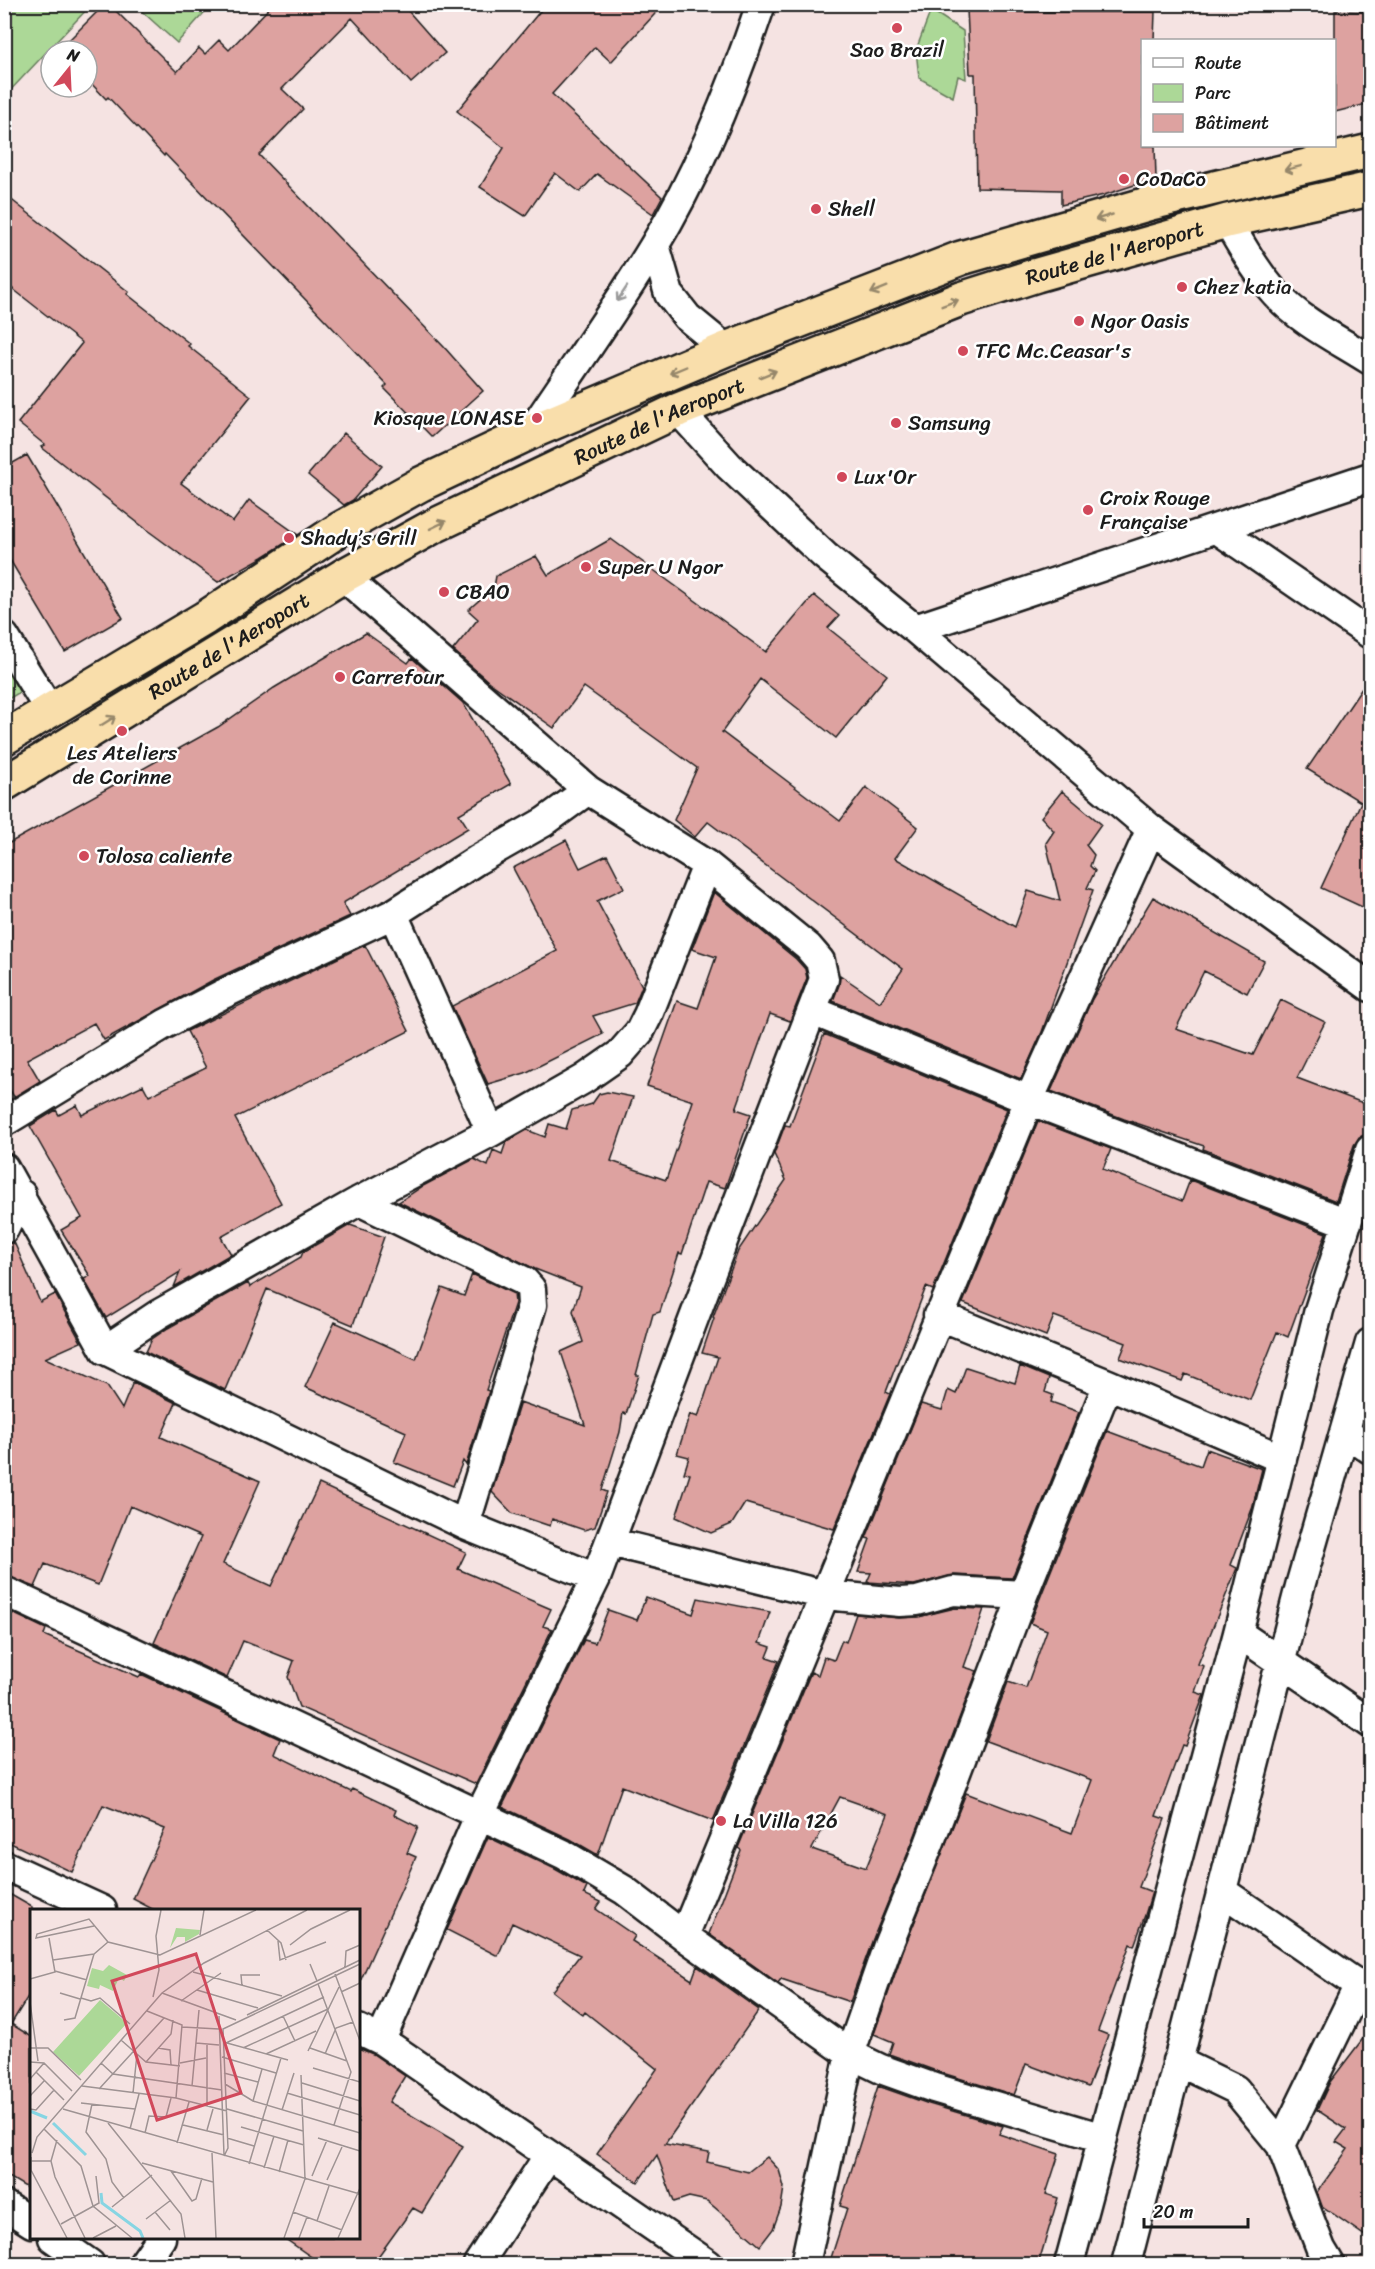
<svg xmlns="http://www.w3.org/2000/svg" width="1375" height="2269" viewBox="0 0 1375 2269" font-family="Sriracha,sans-serif">
<rect width="100%" height="100%" fill="#f5e3e2"/>
<filter id="ink" filterUnits="userSpaceOnUse"><feTurbulence type="fractalNoise" baseFrequency=".0167" numOctaves="2"/><feDisplacementMap in="SourceGraphic" scale="12" xChannelSelector="R" yChannelSelector="G"/><feConvolveMatrix kernelMatrix="1 2 1 2 8 2 1 2 1" color-interpolation-filters="sRGB"/></filter>
<g filter="url(#ink)">
<path fill="#acd897" stroke="#647a5a" stroke-width="1.5" d="M5,4L91,5L5,96L4,5Z
M135,5H211L177,43Z
M931,10L963,31L966,79L958,76L953,97L919,78L916,50Z
M5,667L20,692L5,701H4Z"/>
<path fill="#dda2a0" stroke="#1c1c1c" stroke-width="1.5" fill-rule="evenodd" d="M105,4H109L177,72L199,48L205,54L219,40L229,50L273,4H402L445,53L411,83L352,18L282,89L303,109L259,155L444,347L483,391L432,437L384,388L387,385L327,322L165,154L164,156L108,97L106,99L87,79V51H58Z
M546,4H664L611,62L595,47L552,94L662,197L653,214L597,174L580,192L555,173L525,216L480,187L504,148L457,111Z
M1011,6V12H1155L1154,40H1143V146H1155L1156,178L1104,195L1061,205V190L977,188L975,74H970L967,9Z
M1335,11L1371,12V103L1335,112Z
M4,194L129,292L127,294L190,344L188,346L251,396L181,483L233,522L249,500L298,535L263,557L218,582L147,530L41,447L45,445L18,423L82,343L4,282Z
M344,433L382,466L353,500L344,505L308,475Z
M27,455L123,618L65,652L4,550V468Z
M611,539L766,652L814,595L839,616L828,628L887,675L836,738L760,679L722,732L840,821L866,787L918,827L895,858L1015,927L1028,891L1060,901L1046,843L1054,831L1041,817L1062,791L1101,824L1086,845L1094,855L1090,866L1095,871L1087,888L1093,890L1042,1032L1021,1079L833,1001L839,985L840,975L880,1002L903,969L708,822L695,837L674,820L697,768L584,687L554,728L489,682L453,650L478,619L468,610L494,587L496,576L536,556L548,575Z
M366,633L408,663L412,658L463,703L511,784L459,814L468,828L343,903L350,916L213,980L104,1040L94,1023L27,1059L40,1081L14,1097L4,1080V846L218,727L274,688Z
M1371,675V911L1321,888L1361,802L1307,769Z
M566,840L580,868L607,855L624,888L597,901L642,986L635,1003L593,1016L603,1034L525,1073L488,1084L452,1006L557,951L513,868Z
M714,892L796,959L805,969L807,978L790,1021L770,1014L736,1109L751,1114L725,1188L706,1182L682,1254L679,1253L660,1312L653,1314L636,1375H639L626,1414L623,1413L620,1432L602,1490L607,1492L595,1527L584,1530L552,1519L550,1526L512,1513L492,1492L520,1402L585,1425L561,1352L583,1342L573,1311L581,1287L535,1269L399,1202L423,1186L474,1159L488,1166L493,1150L502,1154L506,1142L527,1130L545,1137L549,1124L566,1129L572,1110L592,1104L599,1094L607,1092L633,1097L611,1161L666,1180L693,1101L647,1086L677,1001L698,1008L716,957L692,949Z
M1153,897L1264,961L1247,993L1204,971L1176,1029L1253,1055L1281,1000L1325,1022L1297,1078L1371,1106V1125L1367,1134L1359,1137L1354,1145L1336,1201L1203,1149L1204,1146L1124,1119L1051,1091L1092,999Z
M365,945L409,1031L235,1118L281,1203L221,1237L231,1254L174,1287L180,1272L106,1318L84,1279L90,1276L61,1230L82,1218L30,1126L56,1110L59,1115L77,1105L82,1115L143,1085L149,1096L206,1068L187,1031Z
M824,1034L1007,1109L933,1290L926,1287L886,1392L890,1394L834,1529L745,1503L732,1524L711,1533L676,1517L690,1474L684,1473L689,1457L677,1454L690,1414L698,1417L718,1357L702,1353L714,1318L713,1317L738,1251L786,1180L774,1154L785,1125L790,1126Z
M1038,1121L1111,1149L1103,1169L1182,1201L1190,1180L1326,1233L1288,1337L1277,1332L1250,1400L1185,1374L1182,1381L1120,1358L1126,1343L1054,1316L1046,1336L963,1303Z
M350,1225L384,1237L353,1325L267,1289L225,1390L146,1352L152,1339L168,1328L248,1283L250,1287L301,1257L303,1252Z
M14,1242L40,1302L55,1294L81,1342L45,1358L107,1386L122,1409L133,1382L176,1403L161,1437L260,1481L223,1564L271,1586L319,1484L466,1552L458,1569L551,1609L543,1626L552,1629L476,1784L299,1707L288,1677L294,1661L243,1641L227,1678L154,1643L201,1537L130,1506L98,1585L45,1564L35,1587L4,1575V1245Z
M472,1274L514,1294L515,1303L486,1390L489,1391L466,1465L463,1461L453,1486L394,1462L406,1432L305,1387L335,1322L416,1359L442,1288L464,1296Z
M1020,1366L1049,1378L1045,1392L1053,1395L1051,1402L1079,1412L1012,1578L954,1575L914,1585L867,1582L871,1573L858,1572L870,1539L866,1538L921,1404L942,1410L948,1390L956,1394L966,1367L1015,1383Z
M1107,1431L1201,1466L1207,1449L1262,1469L1252,1509L1231,1565L1237,1568L1198,1664L1204,1666L1195,1692L1204,1695L1185,1746L1182,1745L1156,1816L1165,1819L1139,1887L1152,1892L1145,1915L1134,1946L1130,1944L1098,2031L1108,2035L1088,2087L1026,2064L1014,2095L939,2072L889,2054L893,2042L874,2034L903,1951L966,1793L1072,1833L1092,1780L986,1741L1008,1682L1026,1688L1047,1630L1030,1623Z
M646,1597L693,1614L698,1598L770,1612L759,1643L771,1647L767,1657L779,1661L713,1821L622,1786L598,1855L570,1839L502,1807L584,1640L595,1643L608,1610L637,1620Z
M955,1608L984,1609L964,1667L977,1671L914,1838L873,1939L850,2002L781,1979L778,1983L709,1934L741,1850L738,1848L811,1672L818,1675L824,1657L834,1660L842,1640L846,1642L856,1614L899,1618L918,1617ZM840,1797L888,1814L866,1868L812,1849Z
M4,1609L46,1629L44,1635L139,1677L141,1674L280,1739L274,1754L351,1792L352,1789L396,1810L394,1815L418,1827L407,1853L416,1857L358,1986V1911H156L133,1899L165,1829L103,1805L72,1872L4,1840Z
M488,1837L555,1869L587,1887L584,1894L601,1902L596,1909L635,1936L632,1941L692,1980L697,1966L759,2010L665,2144L709,2152L707,2162L748,2172L767,2157L779,2170L784,2187L781,2207L773,2229L760,2246L707,2201L689,2197L674,2202L657,2155L638,2182L597,2154L657,2069L585,2012L583,2015L552,1991L580,1955L512,1923L498,1956L447,1930Z
M4,1891L32,1907V1990L11,2024L32,2037V2191L4,2174Z
M1371,2028V2240L1322,2206L1317,2192L1348,2149L1336,2142L1346,2129L1317,2110L1330,2082Z
M358,2048L373,2054L405,2076L389,2102L463,2146L422,2213L413,2208L372,2265H323L284,2238H358Z
M878,2086L929,2104L1003,2126L999,2134L1059,2154L1046,2194L1058,2198L1038,2265H850L831,2258L847,2208L840,2206Z"/>
<g fill="none" stroke-linecap="round" stroke-linejoin="round">
<defs>
<path id="street" d="M1227,221C1242,246 1256,272 1276,294C1301,322 1339,340 1370,360
M655,245L669,294L687,317L726,349
M678,410L729,466L825,556L915,629L1151,829L1370,987
M531,432C572,370 616,309 654,246C698,174 734,84 761,4
M1217,529L1370,634
M343,576L588,790L707,865L808,947L820,961L824,979L723,1241L596,1578L480,1814L381,2040
M915,629L1370,477
M4,636L50,711
M393,914L491,1132
M813,1011L1029,1100L1347,1223
M4,1122L165,1024L221,995L393,914L477,860L544,822L588,790
M4,1168L105,1350L465,1525L596,1578
M359,1201L524,1281L531,1289L532,1305L465,1525
M4,1229L21,1194
M938,1315L1108,1384L1282,1459
M105,1350L159,1314L359,1201L491,1132L584,1079L620,1054L640,1031L648,1015L707,865
M1345,1432L1370,1449
M610,1542L825,1595L900,1602L917,1601L953,1591L1023,1595
M4,1591L563,1854L624,1890L684,1936L850,2054L881,2069L934,2088L1103,2138
M1238,1633L1370,1723
M4,1865L102,1910
M1222,1891L1370,1993
M684,1936L1029,1100L1151,829
M358,2029L381,2040L708,2264
M1177,2061L1235,2089L1281,2145L1321,2249L1330,2264
M1281,2145L1359,1985
M4,2205L32,2223
M53,2238L90,2264
M143,2264L161,2238
M478,2264L549,2155
M805,2264L850,2054L888,1945L929,1844L1023,1595L1108,1384
M1069,2264L1238,1633L1319,1310L1370,1150
M1126,2264L1300,1586L1370,1343"/>
<g id="highway">
<path d="M4,738L205,618L340,529L421,484L531,432L726,349L961,258L1151,203L1370,151"/>
<path id="s1" d="M4,784L343,576L434,526L678,410L961,299L1037,275L1227,221L1370,189"/>
</g>
</defs>
<use href="#street" stroke="#1c1c1c" stroke-width="33"/>
<use href="#highway" stroke="#1c1c1c" stroke-width="38"/>
<use href="#street" stroke="#fff" stroke-width="28"/>
<use href="#highway" stroke="#f9deab" stroke-width="33"/>
</g>
<defs><path id="oneway-shaft" d="M-6 0H5M1.5-3L5.5 0L1.5 3" fill="none" stroke-width="1.6" stroke-linecap="round" stroke-linejoin="round" transform="scale(1.5)"/></defs>
<g stroke="#96876b">
<use href="#oneway-shaft" transform="translate(1293 168) rotate(166)"/>
<use href="#oneway-shaft" transform="translate(1104 217) rotate(164)"/>
<use href="#oneway-shaft" transform="translate(879 290) rotate(158)"/>
<use href="#oneway-shaft" transform="translate(950 303) rotate(-21)"/>
<use href="#oneway-shaft" transform="translate(678 370) rotate(157)"/>
<use href="#oneway-shaft" transform="translate(768 374) rotate(-22)"/>
<use href="#oneway-shaft" transform="translate(438 525) rotate(-26)"/>
<use href="#oneway-shaft" transform="translate(108 721) rotate(-32)"/>
</g>
<use stroke="#999" href="#oneway-shaft" transform="translate(622 294) rotate(124)"/>
</g>
<g fill="#d1495b" stroke="#fff" stroke-width="2">
<circle cx="897" cy="28" r="6"/>
<circle cx="1124" cy="179" r="6"/>
<circle cx="816" cy="209" r="6"/>
<circle cx="1182" cy="287" r="6"/>
<circle cx="1079" cy="321" r="6"/>
<circle cx="963" cy="351" r="6"/>
<circle cx="537" cy="418" r="6"/>
<circle cx="896" cy="423" r="6"/>
<circle cx="842" cy="477" r="6"/>
<circle cx="1088" cy="510" r="6"/>
<circle cx="289" cy="538" r="6"/>
<circle cx="586" cy="567" r="6"/>
<circle cx="444" cy="592" r="6"/>
<circle cx="340" cy="677" r="6"/>
<circle cx="122" cy="731" r="6"/>
<circle cx="84" cy="856" r="6"/>
<circle cx="721" cy="1821" r="6"/>
</g>
<g text-anchor="middle" dominant-baseline="central" stroke-width="5" stroke-linejoin="round" paint-order="stroke">
<g font-size="21" fill="#1c1c1c" stroke="#fff" text-anchor="start">
<text x="897" y="50" text-anchor="middle">Sao Brazil</text>
<text x="1136" y="179">CoDaCo</text>
<text x="828" y="209">Shell</text>
<text x="1194" y="287">Chez katia</text>
<text x="1091" y="321">Ngor Oasis</text>
<text x="975" y="351">TFC Mc.Ceasar's</text>
<text x="525" y="418" text-anchor="end">Kiosque LONASE</text>
<text x="908" y="423">Samsung</text>
<text x="854" y="477">Lux'Or</text>
<text x="1100" y="498">Croix Rouge<tspan x="1100" dy="24">Française</tspan></text>
<text x="301" y="538">Shady’s Grill</text>
<text x="598" y="567">Super U Ngor</text>
<text x="456" y="592">CBAO</text>
<text x="352" y="677">Carrefour</text>
<text x="122" y="753" text-anchor="middle">Les Ateliers<tspan x="122" dy="24">de Corinne</tspan></text>
<text x="96" y="856">Tolosa caliente</text>
<text x="733" y="1821">La Villa 126</text>
</g>
<g font-size="21" fill="#1c1c1c" stroke="#fff">
<text stroke="none"><textPath href="#s1" startOffset="1236">Route de l'Aeroport</textPath></text>
<text stroke="none"><textPath href="#s1" startOffset="750">Route de l'Aeroport</textPath></text>
<text stroke="none"><textPath href="#s1" startOffset="264">Route de l'Aeroport</textPath></text>
</g>
</g>
<g transform="translate(30 1909)">
<rect width="330" height="330" fill="#f5e3e2"/>
<path d="M146,19L170,21L169,25L155,33V28H147L140,39ZM79,56L97,66L94,72L89,69L83,82L70,76L69,80L57,77L62,59L73,62ZM70,91L97,114L49,167L23,143Z" fill="#acd897"/>
<path fill="none" stroke="#86d5e3" stroke-width="3" d="M0,202L17,209M23,214L56,246M71,284L72,294L110,322L113,329"/>
<path fill="none" stroke="#9e9393" stroke-width="1.5" d="M64,17L6,29L7,25L59,10L78,33L130,46L226,1M237,21L251,34L256,51M170,26L174,1M248,32L250,51L296,33M260,36L281,20L320,1M23,51L64,45L78,33M280,55L287,72M315,58L316,42L330,36M25,62L57,71M163,63L252,87M305,65L330,132M0,70L25,63L19,29M288,75L321,163L304,216M212,77L211,66H230M167,81L228,99M311,83L330,74M30,84L50,90M132,84L206,111M123,88L129,61L126,27L131,1M51,89L61,92L70,89L100,115M151,92L191,64M0,93L8,152M117,102L152,116L146,189M217,106L330,51M189,107L194,246M253,107L265,132M34,111L45,109L64,45M152,118L189,120M91,131L116,153L150,157M166,134L189,136M196,134L294,88M197,134L258,151M0,139H18L51,171M128,139L140,141L141,156M213,139L298,100M280,139L317,152M278,142L309,78M236,145L286,122M295,145L306,119L323,113M192,148L246,164M0,153L14,154L42,182M116,153L141,125L143,111M71,154L83,165L192,181M150,154L176,149M283,159L330,173M6,163L34,191M194,164L228,173M0,170L14,154M272,174L330,192M195,175L223,192L330,224M52,177L146,189L197,202M162,177L169,101M69,180L134,109M103,184L107,145M257,184L330,206M0,187L14,172M223,192L232,160M51,194L105,200M62,195L56,223L76,250L82,273L94,289M177,198V135M0,200L6,201L24,181M33,200L330,285M197,200L273,222M252,201L264,164M78,214L151,305L155,329M153,216L194,226M211,218L274,236M14,220L51,257L63,297L102,329M100,220L109,185M177,221L183,200M115,224L119,207L136,208L141,189M197,229L224,237M288,229L330,242M147,234L159,193M2,244L7,228L132,84L174,54L277,1M182,244L186,329M194,247L198,239L193,120L330,55M1,248V261L37,329M0,252H21L25,268L55,329M21,252L27,231M112,254L183,273M219,255L251,149M234,259L244,227M141,262L162,292L166,290L172,269M249,263L258,231M282,267L297,231M297,271L312,238M82,298L122,266M125,303L140,321M263,303L312,321M116,310L141,291M287,312L299,277M31,315L69,294L66,267M63,329L86,317M254,329L275,270L271,166M269,329L277,308M308,329L330,279"/>
<path fill="#d1495b" fill-opacity="0.15" stroke="#d1495b" stroke-width="3" d="M166,45L211,184L127,211L82,72Z"/>
<rect width="330" height="330" fill="none" stroke="#1c1c1c" stroke-width="3"/>
</g>
<rect width="1375" height="2269" fill="none" stroke="#fff" stroke-width="24"/>
<rect x="12" y="12" width="1351" height="2245" fill="none" stroke="#1c1c1c" stroke-width="2" filter="url(#ink)"/>
<rect x="1141" y="39" width="195" height="108" fill="#ffffff" stroke="#a4a4a4" stroke-width="1.5"/>
<rect x="1153" y="58" width="30" height="9" fill="#ffffff" stroke="#a4a4a4" stroke-width="1.5"/>
<text x="1195" y="69" font-size="18" fill="#1c1c1c">Route</text>
<rect x="1153" y="84" width="30" height="18" fill="#acd897" stroke="#a4a4a4" stroke-width="1.5"/>
<text x="1195" y="99" font-size="18" fill="#1c1c1c">Parc</text>
<rect x="1153" y="114" width="30" height="18" fill="#dda2a0" stroke="#a4a4a4" stroke-width="1.5"/>
<text x="1195" y="129" font-size="18" fill="#1c1c1c">Bâtiment</text>
<g transform="translate(69 69) rotate(18)"><circle r="28" fill="#ffffff" stroke="#a4a4a4" stroke-width="1.5"/>
<path d="M0-4.5L10 22L0 15L-10 22Z" fill="#d1495b"/>
<text y="-9" font-size="16" font-weight="bold" text-anchor="middle" fill="#1c1c1c">N</text>
</g>
<path d="M1144 2218v9h104v-9" fill="none" stroke="#1c1c1c" stroke-width="3"/>
<text x="1153" y="2218" font-size="18" fill="#1c1c1c" stroke="#ffffff" stroke-width="4.5" paint-order="stroke">20 m</text>
</svg>
